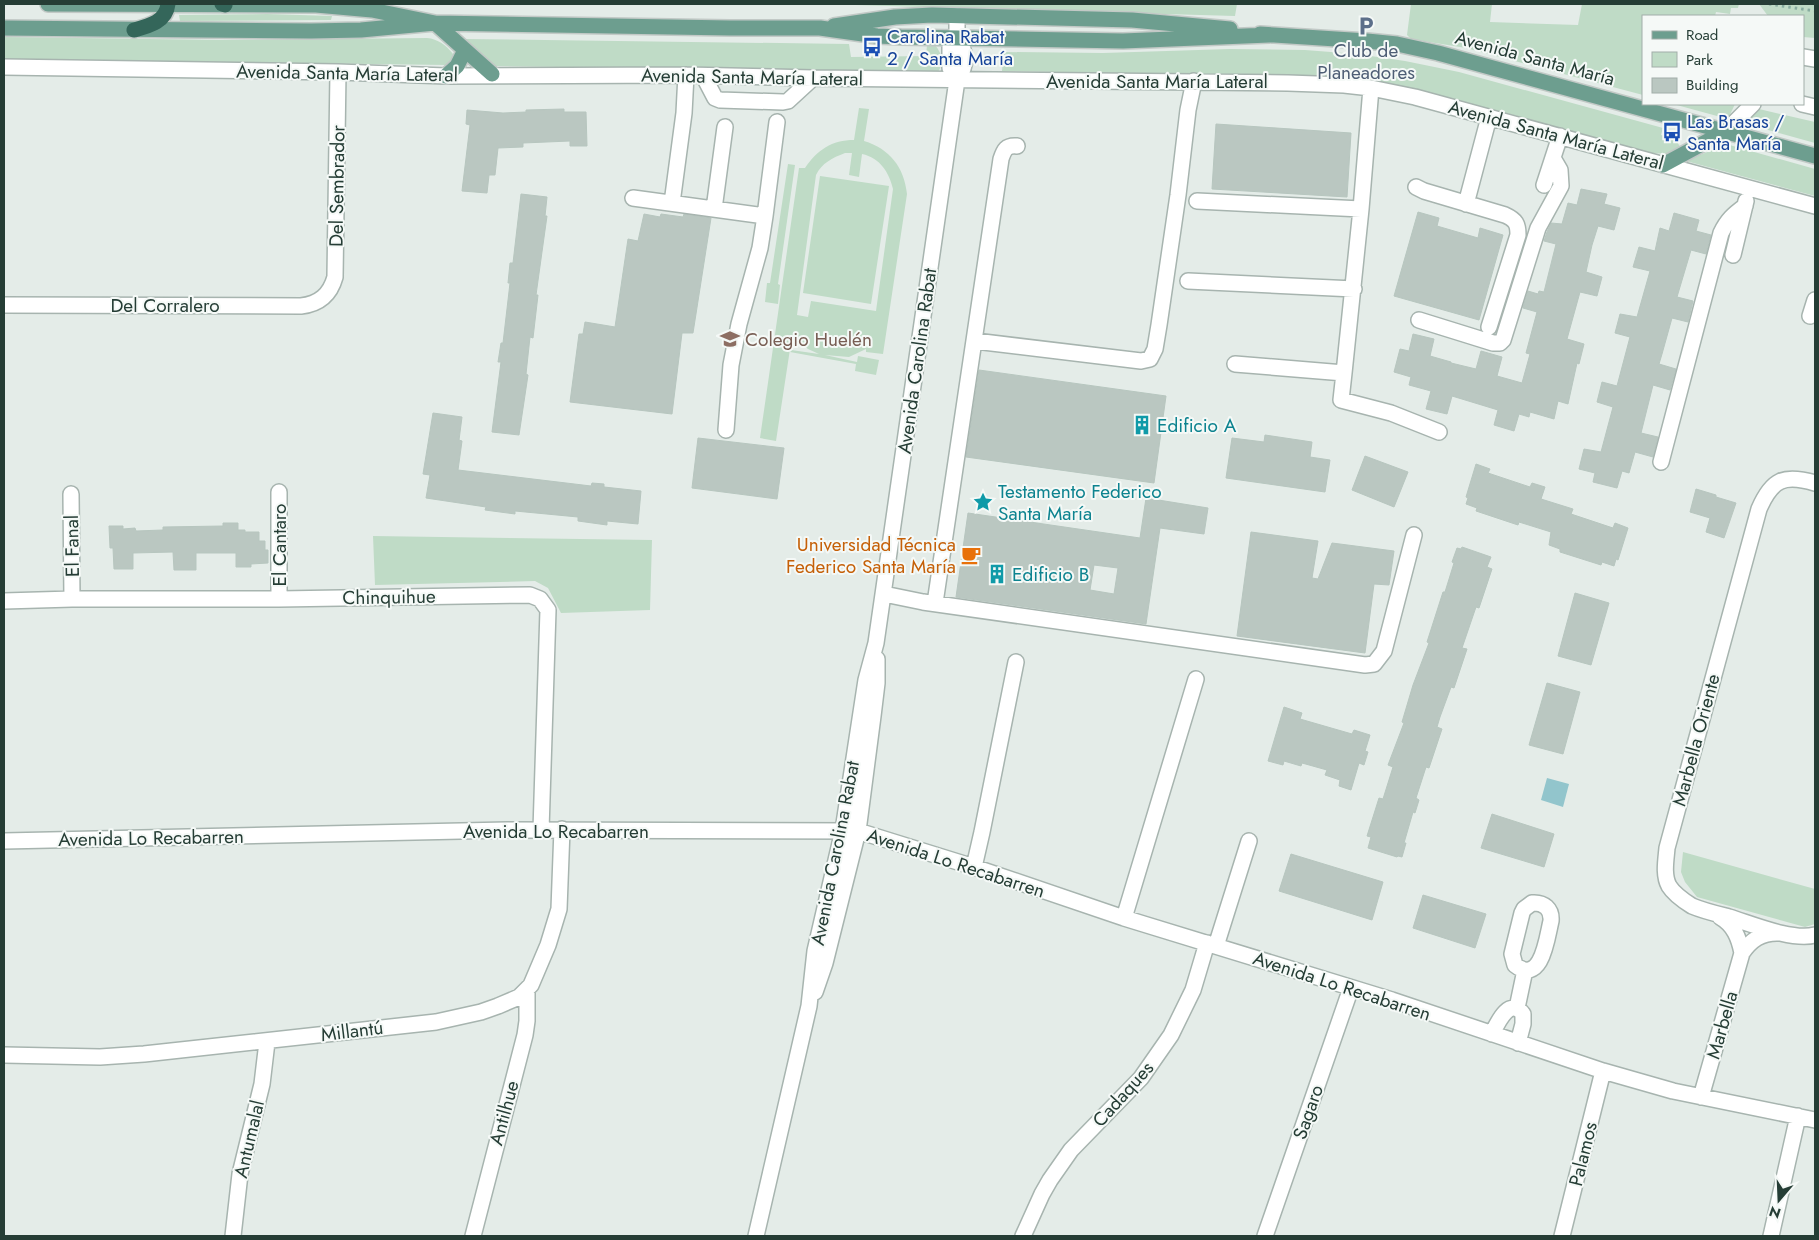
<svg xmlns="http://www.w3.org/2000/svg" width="1819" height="1240" viewBox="0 0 1819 1240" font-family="Jost,sans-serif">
<rect width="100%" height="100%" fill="#e4ece8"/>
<path fill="#bfdbc6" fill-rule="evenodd" d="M821,4H1237L1235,16Z
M1411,4H1492L1490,22L1578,25L1582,4H1739L1738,8H1731L1730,14L1716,12L1715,16H1643V95L1466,48L1411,39L1407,35Z
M1759,4H1815V38L1803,37V16H1768Z
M267,14L332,16L331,20L180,21L179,15Z
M4,37L220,40L427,38C438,39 446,45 453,54L452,61L447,65L4,59Z
M463,39L849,44L851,57L926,56L927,45H935C942,53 944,63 938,72L495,66L482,61Z
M1230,49L1305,50L1357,54L1405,61L1459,72L1663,128L1661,135L1675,139L1681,148L1668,154L1651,153L1513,115L1401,87L1327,77L1002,71L1004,52L1103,53Z
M1673,104H1735L1728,119Z
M859,108L869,109L864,141C890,149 904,167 907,194L883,354L866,352V349L849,357L825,355L857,362L858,356L879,360L876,375L855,371L856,364L790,352L791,350L819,354L808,349L792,336L776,441L760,438L799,168H805C817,150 832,140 854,140ZM845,153H852L849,175L859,177L862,154C880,158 889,172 893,189L876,311L811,301L808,317L797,315L816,175C822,163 832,158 845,153Z
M1759,109L1815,122V143L1746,124Z
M1726,144L1815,169V196L1686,161Z
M788,164L795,165L778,284L780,285L778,304L765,302L767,283H770Z
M820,176L889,186L871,304L803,293Z
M373,536L652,540L650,610L561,613L548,588L535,581L375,585Z
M1683,852L1815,889V924L1805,927L1697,897L1685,882L1681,872Z"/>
<path fill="#92c5cc" d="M1547,778L1569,784L1563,807L1541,800Z"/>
<path fill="#bac7c1" stroke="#b7c6bf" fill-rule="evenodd" d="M564,109V112H586L587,146H570V141L523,143V147L498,148L495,175H489L487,193L462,191L470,125L466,124L467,110L503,113L526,112V110Z
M1216,124L1351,133L1347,197L1212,189Z
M1581,189L1607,194L1604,204L1620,208L1614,230L1598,226L1592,245L1586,272L1602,277L1597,296L1580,292L1567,339L1584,344L1579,364L1577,363L1568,404L1558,401L1554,419L1530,412L1529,417L1519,414L1514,431L1494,425L1498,410L1452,396L1447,414L1426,409L1431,391L1409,385L1411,377L1394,372L1400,349L1409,351L1413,334L1434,339L1430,356L1451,362V363L1476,369L1481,351L1502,357L1497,376L1522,383L1530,354L1526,353L1537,312L1523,308L1524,304L1528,291L1538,294L1539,291L1544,292L1556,244L1544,241L1547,232L1551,223L1562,224L1568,203L1577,205Z
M521,194L547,197L545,216H547L536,295H538L533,338L530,337L526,374L528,375L519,435L492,432L501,362H498L501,343H503L510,283H508L510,263H513Z
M1418,212L1439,218L1437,226L1478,238L1480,228L1503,235L1479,320L1394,296Z
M1674,213L1699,220L1696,231L1711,235L1706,254L1691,250L1677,297L1693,301L1688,322L1672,318L1662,354L1659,364L1676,369L1670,390L1653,385L1641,433L1658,437L1653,457L1635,452L1629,473L1622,471L1617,488L1593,482L1595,473L1579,469L1584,449L1601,452L1613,407L1597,402L1602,382L1617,386L1630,337L1615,333L1620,314L1637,317L1650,271L1633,267L1639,247L1655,251L1660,228L1669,231Z
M644,214L660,217L661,214L683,217L684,214L711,218L693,333H682L672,414L570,402L579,334H583L585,322L615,327L628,239L638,241Z
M979,370L1166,396L1154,483L966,457Z
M433,413L462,417L459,440L462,441L458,470L591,486L592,483L604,484V487L641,491L638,524L607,521V525L578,521V517L515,511V514L485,510L486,507L426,498L430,475L423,474Z
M1265,435L1312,442L1310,457L1330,460L1325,492L1226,478L1232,438L1264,442Z
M698,438L784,448L777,499L692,488Z
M1365,456L1408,472L1394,507L1352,490Z
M1476,464L1490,469L1488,473L1530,487L1532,483L1545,487L1541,499L1573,509L1571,514L1613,528L1615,523L1628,528L1618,560L1616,559L1614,566L1602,562L1601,565L1560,552V549L1549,545L1551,532L1519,522L1518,525L1476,511L1477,508L1466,504L1468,498L1466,497Z
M1696,489L1716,495V497L1736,503L1724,538L1706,532L1710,518L1690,512Z
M1146,498L1208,508L1204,534L1160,528L1146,624L956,597L968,513L1140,538ZM1094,565L1118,568L1114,594L1090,590Z
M223,523H238V530H245V532H259V541H265V550H268V563L251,564V567H236V553H196V570H174L173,552L133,553V569H114L113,548H110L109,526H123V529L135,528L136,531L163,530V527L223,526Z
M1251,532L1318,541L1312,578L1318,579L1332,543L1394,551L1389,585L1374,584L1365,653L1237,636Z
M1462,547L1491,557L1487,567L1492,569L1479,608L1476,607L1462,648L1467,649L1454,688L1451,687L1440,717L1437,727L1442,729L1429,768L1426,767L1416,798L1419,800L1415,813L1413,812L1404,843H1406L1402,857L1398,856L1397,857L1368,848L1371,837L1367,836L1379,798L1383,799L1393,767L1388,765L1404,723L1402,722L1413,685L1429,643L1427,642L1443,592H1445L1454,563L1452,562L1457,548L1461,549Z
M1575,593L1609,603L1591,665L1558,656Z
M1547,683L1580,692L1563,754L1529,745Z
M1284,707L1302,713L1300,719L1352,734L1354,730L1370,735L1365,751L1368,752L1364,765L1359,763L1351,790L1339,786L1340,780L1325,775L1327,770L1302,763L1301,766L1284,761L1283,765L1268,761Z
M1492,814L1554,834L1544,867L1481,848Z
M1291,854L1383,882L1372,920L1279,891Z
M1423,895L1486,914L1475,948L1413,928Z"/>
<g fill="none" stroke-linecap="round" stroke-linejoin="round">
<defs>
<path id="minor" d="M957,16V38L950,47V68L957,80
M1803,57L1815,59
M4,67L338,72L446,76L686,75L813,78L1288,83L1344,85L1371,88L1415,97L1815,206
M704,77L715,98L720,100L783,102L788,101L813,78
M1802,104L1815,107
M1726,131L1753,104
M1544,185L1560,136
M1416,187L1424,191L1505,215C1516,220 1518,224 1518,235L1489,327
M633,198L765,216L760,248L739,324L731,365L726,430
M1197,201L1361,209
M672,203L684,113L686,75
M1466,204L1489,117
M714,209L725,127
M765,216L777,122
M1733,255L1746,201
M1188,281L1354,289
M4,305L301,306C319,304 330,295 335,277L338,72
M1810,316L1815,300
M1419,320L1493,343H1500L1503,340L1538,228L1561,186L1560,170L1553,158
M975,341L1141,361L1150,359L1155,349L1159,325L1178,195L1188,110L1194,81
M1235,364L1344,373L1341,400L1391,413L1439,432
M1344,373L1361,209L1371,88
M1661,462L1721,233C1727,220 1734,214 1745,206
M1815,483C1784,474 1772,479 1759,509L1667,848C1666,860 1663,875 1669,886C1674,894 1684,901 1692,906C1704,911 1717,914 1729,917C1752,924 1792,941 1815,935
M279,492V599
M71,494L72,599
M884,594L923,602L1365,665L1374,664L1384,651L1414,535
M4,601L72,599H279L530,595L540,599L548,610L541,830
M935,603L1001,159C1004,150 1006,145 1017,146
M4,841L507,830L858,831L974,867L1124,918L1392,1000L1603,1071L1673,1091L1815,1120
M974,867L982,832L1016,662
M1532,903C1544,902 1552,909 1551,921C1547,937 1542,986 1515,965L1512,954L1522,913L1524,909Z
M1720,917C1734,925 1739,938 1742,953
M1124,918L1196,679
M1216,946L1249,841
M815,992L825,963L858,831L873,716L877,683V659
M1517,1008L1525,970
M1492,1034C1497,1024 1509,996 1523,1014V1024L1518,1043
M4,1055L100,1057L144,1054L436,1022L481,1012L498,1006L519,997L531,985L548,945L559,909L562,829
M1701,1097L1742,953C1751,940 1761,933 1777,933
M233,1236L240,1174L262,1084L267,1042
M473,1236L525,1035L527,1021V990
M756,1236L809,1006L815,951L843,830L866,680L876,643L957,80C968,64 967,53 957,38
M1023,1236L1042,1194L1050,1180L1071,1150L1141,1078L1171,1035L1193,990L1207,943
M1265,1236L1351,988
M1562,1236L1603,1071
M1771,1236L1798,1116"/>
<path id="major" d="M48,4L316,5L372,10L435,23L492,74
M834,26L895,17L932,15L1132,20L1230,29
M4,28L311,31L361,30L435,23L730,28H820L877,36L901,37L1123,41L1269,35
M1260,34L1367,41L1397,44L1438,53L1815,156
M446,76L457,66L465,50
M1663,165L1726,131"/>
<path id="highway" d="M222,4L225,5
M134,30C149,26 166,22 168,4"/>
</defs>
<use href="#minor" stroke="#a7b4af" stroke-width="18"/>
<use href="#major" stroke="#c2c9c6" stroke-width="18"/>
<use href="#highway" stroke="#c2c9c6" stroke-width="18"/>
<path stroke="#88ada0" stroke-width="3" stroke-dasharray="2.5 4" stroke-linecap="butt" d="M1769,4L1815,11"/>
<use href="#minor" stroke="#fff" stroke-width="15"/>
<use href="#major" stroke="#6d9e8f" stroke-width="15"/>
<use href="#highway" stroke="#34665a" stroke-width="15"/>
</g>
<defs>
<symbol id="parking-bare" viewBox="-9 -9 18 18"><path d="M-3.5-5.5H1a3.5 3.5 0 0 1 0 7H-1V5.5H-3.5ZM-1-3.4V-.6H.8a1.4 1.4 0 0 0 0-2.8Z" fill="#5c6f8a" stroke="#f5f9f7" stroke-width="2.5" paint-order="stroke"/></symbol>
<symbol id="bus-bare" viewBox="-9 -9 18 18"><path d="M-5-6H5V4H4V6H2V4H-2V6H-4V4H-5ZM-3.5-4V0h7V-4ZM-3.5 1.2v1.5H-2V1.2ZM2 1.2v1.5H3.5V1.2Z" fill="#1a4fb4" stroke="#f5f9f7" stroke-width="2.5" paint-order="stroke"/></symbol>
<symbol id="school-bare" viewBox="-9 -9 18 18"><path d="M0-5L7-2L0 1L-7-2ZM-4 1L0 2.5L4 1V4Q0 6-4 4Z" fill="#8d6e63" stroke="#f5f9f7" stroke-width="2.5" paint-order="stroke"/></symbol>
<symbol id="building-bare" viewBox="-9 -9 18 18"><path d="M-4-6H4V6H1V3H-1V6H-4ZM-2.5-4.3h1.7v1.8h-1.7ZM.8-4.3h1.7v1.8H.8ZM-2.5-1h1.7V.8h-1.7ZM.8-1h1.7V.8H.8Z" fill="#0f9aa8" stroke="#f5f9f7" stroke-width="2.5" paint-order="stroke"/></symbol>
<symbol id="sight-bare" viewBox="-9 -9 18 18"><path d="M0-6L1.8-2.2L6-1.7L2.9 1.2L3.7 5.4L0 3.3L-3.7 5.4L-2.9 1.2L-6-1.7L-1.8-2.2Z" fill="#0f9aa8" stroke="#f5f9f7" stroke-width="2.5" paint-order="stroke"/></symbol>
<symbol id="cafe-bare" viewBox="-9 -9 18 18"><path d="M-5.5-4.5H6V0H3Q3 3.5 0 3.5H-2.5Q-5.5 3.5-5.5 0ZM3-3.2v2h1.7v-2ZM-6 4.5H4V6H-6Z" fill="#e8710a" stroke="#f5f9f7" stroke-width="2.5" paint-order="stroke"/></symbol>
</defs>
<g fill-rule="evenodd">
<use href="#parking-bare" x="1352" y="12" width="28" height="28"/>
<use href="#bus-bare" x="858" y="33" width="28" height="28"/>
<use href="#bus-bare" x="1658" y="118" width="28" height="28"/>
<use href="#school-bare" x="716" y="325" width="28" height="28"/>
<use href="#building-bare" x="1128" y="411" width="28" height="28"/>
<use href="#sight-bare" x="969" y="488" width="28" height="28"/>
<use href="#cafe-bare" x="957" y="541" width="28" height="28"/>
<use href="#building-bare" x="983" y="560" width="28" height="28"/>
</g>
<g text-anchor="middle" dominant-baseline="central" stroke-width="4" stroke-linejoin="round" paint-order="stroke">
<g font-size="19" fill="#164399" stroke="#f5f9f7" text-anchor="start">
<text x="887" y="36">Carolina Rabat<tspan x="887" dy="22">2 / Santa María</tspan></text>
<text x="1687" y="121">Las Brasas /<tspan x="1687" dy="22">Santa María</tspan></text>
</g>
<g font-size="19" fill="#4e5e75" stroke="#f5f9f7">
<text x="1366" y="50">Club de<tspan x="1366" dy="22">Planeadores</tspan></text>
</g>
<g font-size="19" fill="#253d35" stroke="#f5f9f7">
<text transform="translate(1535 58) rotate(15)">Avenida Santa María</text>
<text transform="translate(347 73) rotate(1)">Avenida Santa María Lateral</text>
<text transform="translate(752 77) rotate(1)">Avenida Santa María Lateral</text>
<text x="1157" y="81">Avenida Santa María Lateral</text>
<text transform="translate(1556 135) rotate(15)">Avenida Santa María Lateral</text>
<text transform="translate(337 186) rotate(-89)">Del Sembrador</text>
<text x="165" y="305">Del Corralero</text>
<text transform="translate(917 361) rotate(-82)">Avenida Carolina Rabat</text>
<text transform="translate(279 545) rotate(-90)">El Cantaro</text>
<text transform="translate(72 546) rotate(-91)">El Fanal</text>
<text transform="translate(389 597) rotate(-1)">Chinquihue</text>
<text transform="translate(1696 740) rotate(-75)">Marbella Oriente</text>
<text x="556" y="831">Avenida Lo Recabarren</text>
<text transform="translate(151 838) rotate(-1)">Avenida Lo Recabarren</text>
<text transform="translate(835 853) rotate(-79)">Avenida Carolina Rabat</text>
<text transform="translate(956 863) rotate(18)">Avenida Lo Recabarren</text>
<text transform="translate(1342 986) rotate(18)">Avenida Lo Recabarren</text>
<text transform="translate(1722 1025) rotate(-74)">Marbella</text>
<text transform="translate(352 1031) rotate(-7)">Millantú</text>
<text transform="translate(1123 1094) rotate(-48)">Cadaques</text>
<text transform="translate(1308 1112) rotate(-71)">Sagaro</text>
<text transform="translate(504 1113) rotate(-75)">Antilhue</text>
<text transform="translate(249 1139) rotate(-77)">Antumalal</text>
<text transform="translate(1583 1154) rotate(-76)">Palamos</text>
</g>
<g font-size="19" fill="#785e54" stroke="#f5f9f7" text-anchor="start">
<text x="745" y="339">Colegio Huelén</text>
</g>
<g font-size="19" fill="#0d838f" stroke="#f5f9f7" text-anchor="start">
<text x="1157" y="425">Edificio A</text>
<text x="998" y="491">Testamento Federico<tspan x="998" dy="22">Santa María</tspan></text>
<text x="1012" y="574">Edificio B</text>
</g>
<g font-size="19" fill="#c56008" stroke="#f5f9f7" text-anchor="end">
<text x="956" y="544">Universidad Técnica<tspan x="956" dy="22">Federico Santa María</tspan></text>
</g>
</g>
<rect width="1819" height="1240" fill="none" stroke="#253d35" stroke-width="10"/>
<rect x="1642" y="15" width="162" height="90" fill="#f5f9f7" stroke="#a2aea9"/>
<rect x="1652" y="31" width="25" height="8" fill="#6d9e8f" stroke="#a2aea9"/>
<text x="1686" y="40" font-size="15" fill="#253d35">Road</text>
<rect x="1652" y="52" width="25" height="15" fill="#bfdbc6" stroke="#a2aea9"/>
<text x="1686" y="65" font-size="15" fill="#253d35">Park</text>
<rect x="1652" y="78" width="25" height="15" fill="#bac7c1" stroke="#a2aea9"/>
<text x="1686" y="90" font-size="15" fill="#253d35">Building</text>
<g transform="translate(1779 1200) rotate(199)" stroke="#f5f9f7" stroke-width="4" paint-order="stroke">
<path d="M0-4L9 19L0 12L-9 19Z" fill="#253d35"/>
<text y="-8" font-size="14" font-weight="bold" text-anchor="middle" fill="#253d35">N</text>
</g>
</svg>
